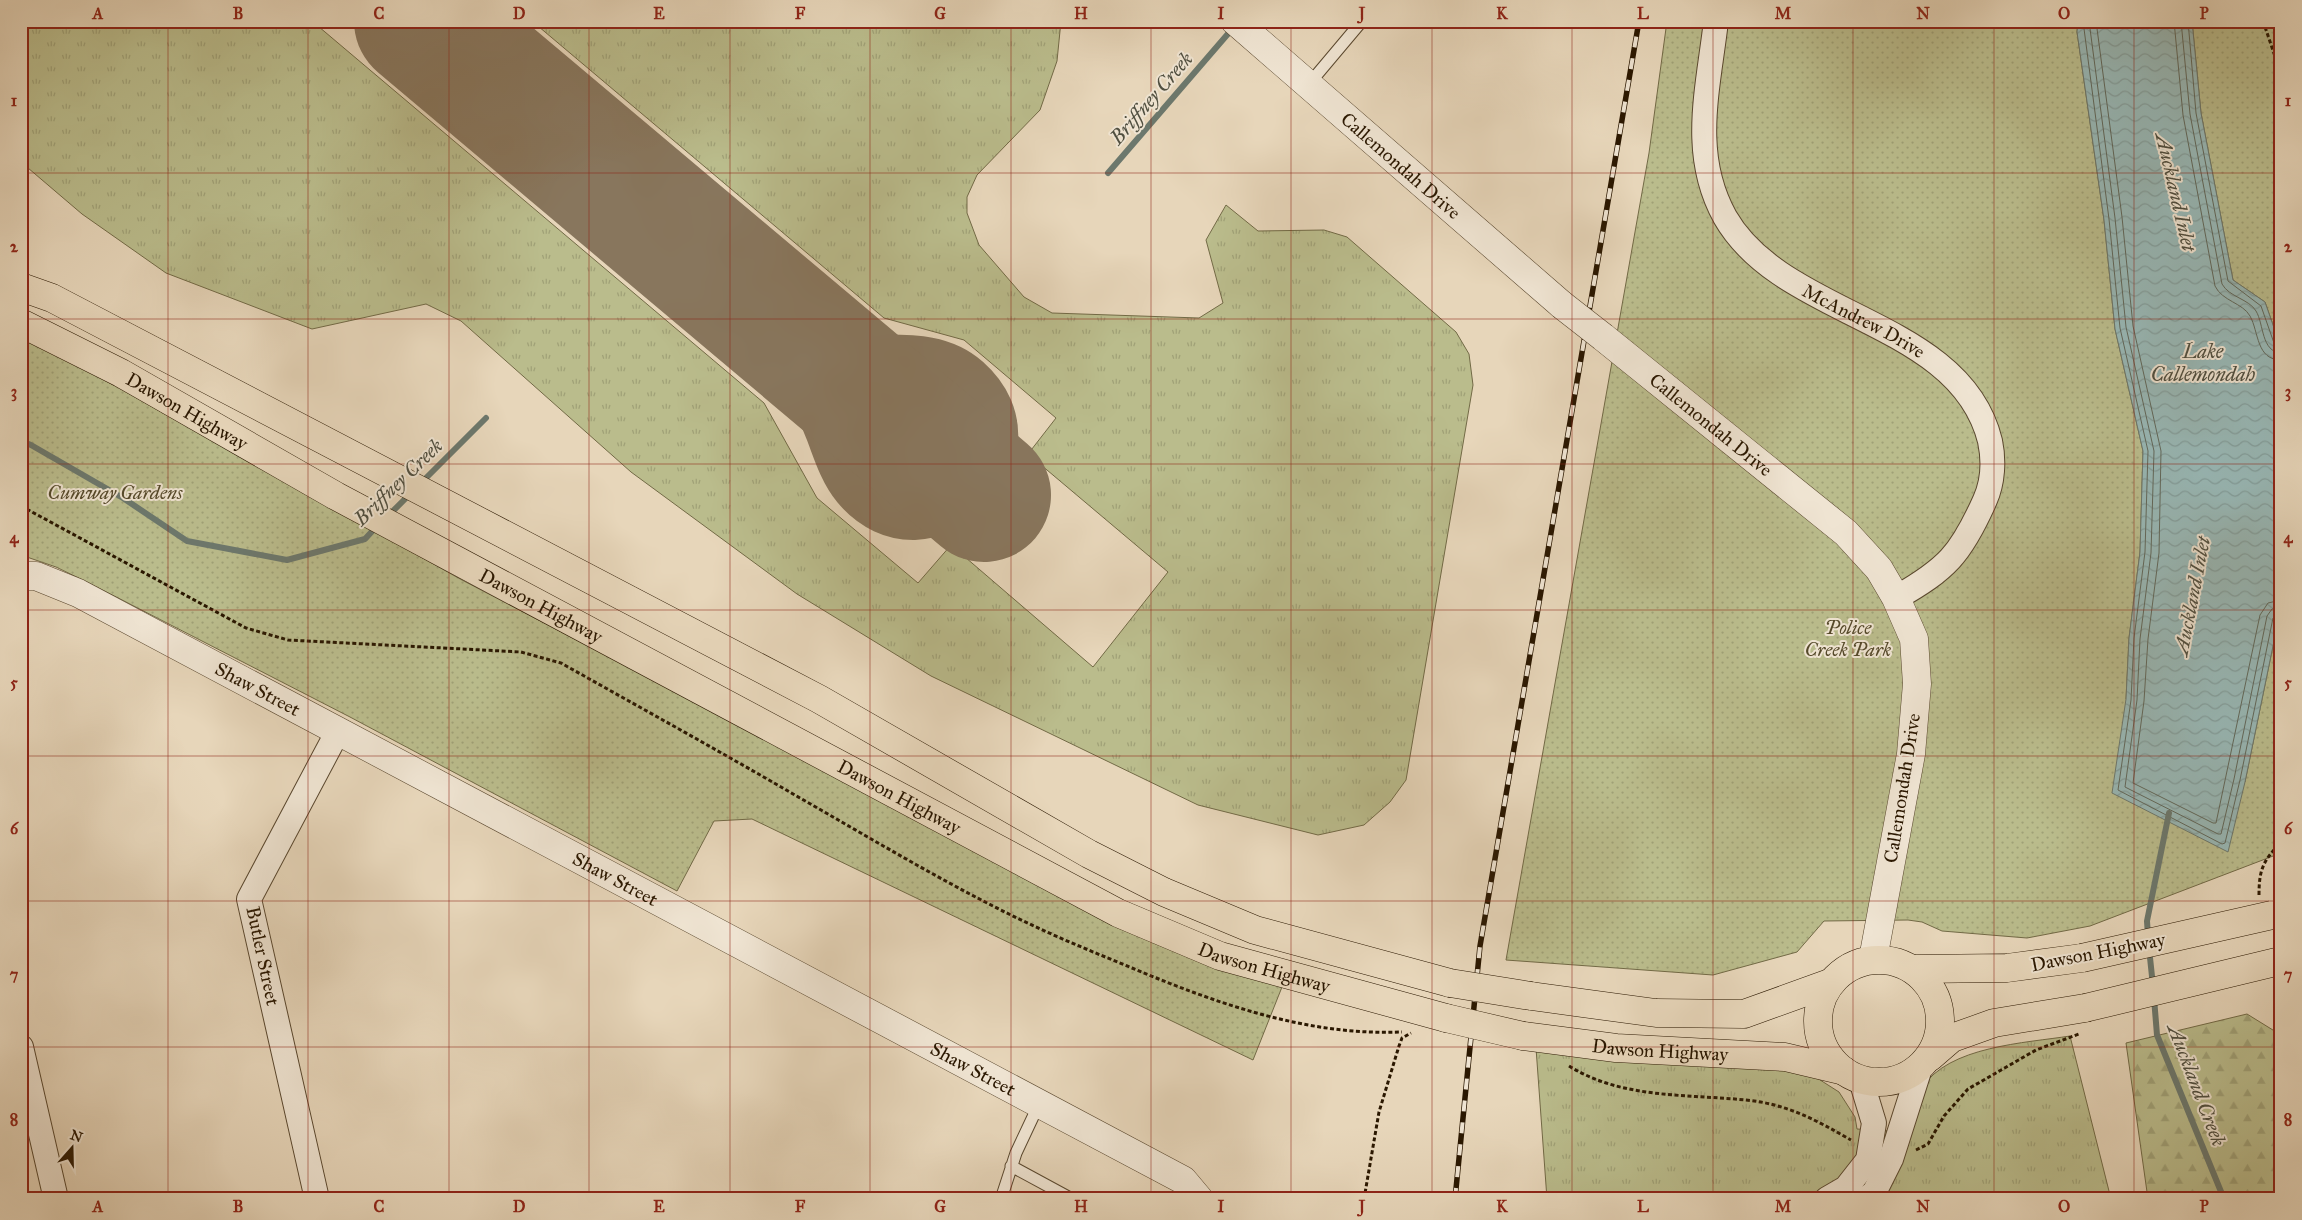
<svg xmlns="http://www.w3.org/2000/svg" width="2302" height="1220" viewBox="0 0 2302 1220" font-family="'IM FELL Great Primer',serif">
<defs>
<pattern id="grass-tufts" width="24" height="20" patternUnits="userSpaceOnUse" patternTransform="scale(1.25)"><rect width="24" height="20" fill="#babc8c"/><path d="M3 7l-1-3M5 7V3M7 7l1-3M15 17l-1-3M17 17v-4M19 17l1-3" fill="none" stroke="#a0a177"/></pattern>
<pattern id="forest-firs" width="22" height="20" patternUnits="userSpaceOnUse" patternTransform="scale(1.25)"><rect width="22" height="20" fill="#babc8c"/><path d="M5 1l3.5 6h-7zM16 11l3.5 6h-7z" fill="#a0a177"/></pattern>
<pattern id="park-dots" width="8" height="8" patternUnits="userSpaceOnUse" patternTransform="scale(1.25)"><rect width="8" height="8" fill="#babc8c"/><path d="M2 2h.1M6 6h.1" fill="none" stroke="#a0a177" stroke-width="1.8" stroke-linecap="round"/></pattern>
<pattern id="water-waves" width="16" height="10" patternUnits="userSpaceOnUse" patternTransform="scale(1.25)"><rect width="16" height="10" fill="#98b8b6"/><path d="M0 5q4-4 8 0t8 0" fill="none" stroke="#839d9b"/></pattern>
</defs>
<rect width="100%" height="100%" fill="#e7d6ba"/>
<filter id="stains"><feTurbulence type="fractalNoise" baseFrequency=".004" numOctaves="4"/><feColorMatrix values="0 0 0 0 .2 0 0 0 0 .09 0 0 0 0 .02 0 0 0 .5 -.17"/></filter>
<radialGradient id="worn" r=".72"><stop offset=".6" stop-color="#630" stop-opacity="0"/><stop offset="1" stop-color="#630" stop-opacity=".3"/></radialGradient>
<path fill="url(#grass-tufts)" stroke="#726a46" d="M21,21H312L764,403L817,498L918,583L951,545L1093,667L1168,572L1028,454L1056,418L964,340L884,318L532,21H1061L1057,61L1040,110L977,175L967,197V213L979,245L1024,297L1052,313L1199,318L1223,303L1206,240L1226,205L1258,231L1324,230L1347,237L1456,332L1469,354L1473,385L1406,780L1390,802L1364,825L1318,835L1198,805L931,676L797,594L631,472L461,321L426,304L312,329L166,273L82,214L21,162Z
M2070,1036L2111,1199H1547L1536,1048L1756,1064L1817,1078L1839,1092L1855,1117L1857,1129L1908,1132C1913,1118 1915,1100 1922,1088C1948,1046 2026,1043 2070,1036Z"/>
<path fill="url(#forest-firs)" stroke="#726a46" d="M2247,1014L2281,1035V1199H2148L2126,1043Z"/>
<path fill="url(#park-dots)" stroke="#726a46" d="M1667,21H2078L2077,32L2104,220L2115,329L2143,451L2140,552L2129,638L2126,699L2245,782L2281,607V853L2090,926L2027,938L1942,931L1922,922L1908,920L1824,921L1797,952L1713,975L1506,960L1649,153Z
M2192,21H2281V348L2265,302L2233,280L2201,113Z
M21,337L72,362L462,580L617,661L1227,970L1282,987L1253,1060L752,819L714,821L677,891L350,717L89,583L56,567L21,555Z"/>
<path fill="url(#water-waves)" stroke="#6c786d" d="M2078,21H2192L2201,113L2233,280L2265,302L2281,348V607L2245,782L2228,852L2112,793L2126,699L2129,638L2140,552L2143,451L2115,329L2104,220L2077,32Z"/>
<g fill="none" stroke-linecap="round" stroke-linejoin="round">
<path stroke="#61685b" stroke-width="1" d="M2083,21L2109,219L2120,328L2148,451L2145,552L2134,638L2131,700L2118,790L2222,844L2225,843L2240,780L2273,618L2281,613
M2089,21L2115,218L2126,327L2154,451L2151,553L2140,639L2137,700L2125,787L2218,834H2221L2234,779L2267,616L2272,609L2281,607
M2096,21L2122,217L2133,326L2161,451L2159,553L2148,639L2144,701L2133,783L2213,823H2216L2260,615L2268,603L2281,600
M2174,21L2183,115L2215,286C2222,301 2243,303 2250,316C2259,332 2256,360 2281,360
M2181,21L2190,114L2222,284C2229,297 2249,299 2256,311C2264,324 2261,352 2281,353
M2188,21L2196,113L2228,281L2261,306L2274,343L2281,347"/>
<path stroke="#6c786d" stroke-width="6" d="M1108,173L1233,28
M21,441L31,445L123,498L187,541L287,560L365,539L377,526
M420,484L486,418
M388,516L411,493
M2148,936L2147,921L2169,813
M2149,948L2153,986
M2154,998L2157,1035L2224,1199"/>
<path stroke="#88765d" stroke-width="54" d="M712,266L810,345C856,379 921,343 965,382C1044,452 926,566 858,485C845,469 839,448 832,430C819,398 806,367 794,335"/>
<path stroke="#88765d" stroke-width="134" d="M421,21L984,495"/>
<defs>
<path id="service" d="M1309,84L1362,21
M1011,1166L1072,1199
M1001,1199L1016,1153L1039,1104"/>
<g id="minor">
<path id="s1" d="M1716,21C1708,90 1690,154 1725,217C1783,319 1960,319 1990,441C1994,460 1993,482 1985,500C1961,554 1947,569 1896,598"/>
<path d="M21,1047L56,1199"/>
<path d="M317,1199L249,899L338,731"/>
<path d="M1827,1199L1846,1188L1868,1160L1874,1123L1861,1080"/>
<path d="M1865,1199L1874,1193L1891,1159L1920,1068"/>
</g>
<g id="tertiary">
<path id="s2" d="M1235,21L1562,305"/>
<path id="s3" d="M1603,337L1846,533L1879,569L1896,598L1914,639L1917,684L1911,754L1873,959"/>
<path id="s4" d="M21,576H36L78,593L1183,1180L1199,1199"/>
</g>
<g id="trunk">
<path d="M21,287L52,298L819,699L1089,854L1164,892L1255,930L1450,983"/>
<path id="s5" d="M21,323L121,373L336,496L1118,913L1220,956L1446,1018"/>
<circle cx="1879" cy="1021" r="61"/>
<path d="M1912,969L2007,968L2082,958"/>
<path d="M1531,996L1656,1013L1744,1014L1830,983"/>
<path id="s6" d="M1523,1036L1616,1048L1785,1057L1844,1071"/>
<path d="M1930,1057L1952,1038L1994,1023L2085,1008"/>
</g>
</defs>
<use href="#service" stroke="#59472e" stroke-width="13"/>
<use href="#minor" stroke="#59472e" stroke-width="26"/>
<use href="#tertiary" stroke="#59472e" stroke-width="29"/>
<use href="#trunk" stroke="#2a1700" stroke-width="29"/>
<path stroke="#2a1700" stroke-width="3" stroke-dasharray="4 2.5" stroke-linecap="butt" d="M2263,21L2281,74
M21,506L246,628L288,640L521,652L561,663C641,708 721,752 800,798C872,839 943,882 1017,918C1054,936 1093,952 1132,968C1218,1004 1308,1036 1402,1032
M2259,895C2259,870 2263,860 2281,843
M1569,1066C1622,1099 1686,1094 1746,1100C1787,1104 1816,1120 1851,1140
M1916,1150L1928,1144L1944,1116L1968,1089L2036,1050L2079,1034
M1364,1199L1379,1112L1399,1046L1402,1038L1411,1033"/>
<use href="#service" stroke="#efe4d2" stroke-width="11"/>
<use href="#minor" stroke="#efe4d2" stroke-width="24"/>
<use href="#tertiary" stroke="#efe4d2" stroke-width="28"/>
<use href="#trunk" stroke="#e7d6ba" stroke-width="28"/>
<defs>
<path id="rail" d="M1455,1199L1480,946L1639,21"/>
</defs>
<use href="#rail" stroke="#2a1700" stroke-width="5.5"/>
<use href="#rail" stroke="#efe4d2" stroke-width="4" stroke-dasharray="11" stroke-linecap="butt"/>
<defs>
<path id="tertiary-bridge" d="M1562,305L1603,337"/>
<path id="trunk-bridge" d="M2082,958L2272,915
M1450,983L1531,996
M2085,1008L2280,961
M1446,1018L1523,1036"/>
</defs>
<use href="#tertiary-bridge" stroke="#59472e" stroke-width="29" stroke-linecap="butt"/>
<use href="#trunk-bridge" stroke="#2a1700" stroke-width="29" stroke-linecap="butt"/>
<use href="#tertiary-bridge" stroke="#efe4d2" stroke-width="28"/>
<use href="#trunk-bridge" stroke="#e7d6ba" stroke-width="28"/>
</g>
<path fill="none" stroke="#8f2418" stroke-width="1" stroke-opacity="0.55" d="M168,21V1199M308,21V1199M449,21V1199M589,21V1199M730,21V1199M870,21V1199M1011,21V1199M1151,21V1199M1291,21V1199M1432,21V1199M1572,21V1199M1713,21V1199M1853,21V1199M1994,21V1199M2134,21V1199M21,173H2281M21,319H2281M21,464H2281M21,610H2281M21,756H2281M21,901H2281M21,1047H2281"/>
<g text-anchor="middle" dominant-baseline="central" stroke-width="4" stroke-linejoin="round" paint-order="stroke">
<g font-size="19" fill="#2a1700" stroke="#efe4d2">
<text stroke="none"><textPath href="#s2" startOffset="220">Callemondah Drive</textPath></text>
<text stroke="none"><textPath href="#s1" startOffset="376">McAndrew Drive</textPath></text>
<text stroke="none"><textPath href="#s5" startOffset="188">Dawson Highway</textPath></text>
<text stroke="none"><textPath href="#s3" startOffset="139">Callemondah Drive</textPath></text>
<text stroke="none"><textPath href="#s5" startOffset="592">Dawson Highway</textPath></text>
<text stroke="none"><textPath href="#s4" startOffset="264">Shaw Street</textPath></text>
<text transform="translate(1902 788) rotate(-81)">Callemondah Drive</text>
<text stroke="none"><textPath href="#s5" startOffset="998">Dawson Highway</textPath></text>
<text stroke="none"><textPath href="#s4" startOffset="669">Shaw Street</textPath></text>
<text transform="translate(2098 952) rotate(-11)">Dawson Highway</text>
<text transform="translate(263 956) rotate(78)">Butler Street</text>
<text stroke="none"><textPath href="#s5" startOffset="1402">Dawson Highway</textPath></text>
<text stroke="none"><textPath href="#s6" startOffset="138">Dawson Highway</textPath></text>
<text stroke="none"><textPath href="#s4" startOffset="1074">Shaw Street</textPath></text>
</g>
<g font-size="19" font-style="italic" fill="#55492a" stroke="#efe4d2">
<text x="115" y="492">Cumway Gardens</text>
<text x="1848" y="627">Police<tspan x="1848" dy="22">Creek Park</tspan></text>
</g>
<g font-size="20" font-style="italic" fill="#504f40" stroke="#efe4d2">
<text transform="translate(1151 98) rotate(-49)">Briffney Creek</text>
<text transform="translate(2176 192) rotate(77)">Auckland Inlet</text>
<text x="2203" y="351">Lake<tspan x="2203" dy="23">Callemondah</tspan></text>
<text transform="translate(398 482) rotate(-44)">Briffney Creek</text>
<text transform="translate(2192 596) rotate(-79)">Auckland Inlet</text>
<text transform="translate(2197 1085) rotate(69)">Auckland Creek</text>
</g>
</g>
<rect width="2302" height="1220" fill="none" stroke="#e7d6ba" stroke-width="55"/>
<g transform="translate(72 1148) rotate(20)" stroke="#efe4d2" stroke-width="4" paint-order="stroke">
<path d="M0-4L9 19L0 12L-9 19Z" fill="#2a1700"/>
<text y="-8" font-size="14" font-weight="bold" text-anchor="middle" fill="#2a1700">N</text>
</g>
<rect x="28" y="28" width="2246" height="1164" fill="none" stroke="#8f2418" stroke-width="2"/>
<g font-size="16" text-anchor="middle" font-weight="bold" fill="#8f2418">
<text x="98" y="19">A</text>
<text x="238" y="19">B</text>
<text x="379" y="19">C</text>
<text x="519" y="19">D</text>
<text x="659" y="19">E</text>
<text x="800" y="19">F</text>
<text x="940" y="19">G</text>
<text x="1081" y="19">H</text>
<text x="1221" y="19">I</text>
<text x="1362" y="19">J</text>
<text x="1502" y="19">K</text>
<text x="1643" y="19">L</text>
<text x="1783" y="19">M</text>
<text x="1923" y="19">N</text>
<text x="2064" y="19">O</text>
<text x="2204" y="19">P</text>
<text x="14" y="106">1</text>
<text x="2288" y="106">1</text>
<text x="14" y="252">2</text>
<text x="2288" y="252">2</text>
<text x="14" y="397">3</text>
<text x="2288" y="397">3</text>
<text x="14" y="543">4</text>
<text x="2288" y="543">4</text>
<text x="14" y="688">5</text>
<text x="2288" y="688">5</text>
<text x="14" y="834">6</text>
<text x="2288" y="834">6</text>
<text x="14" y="980">7</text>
<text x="2288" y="980">7</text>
<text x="14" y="1125">8</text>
<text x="2288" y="1125">8</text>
<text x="98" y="1212">A</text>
<text x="238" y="1212">B</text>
<text x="379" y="1212">C</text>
<text x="519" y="1212">D</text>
<text x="659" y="1212">E</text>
<text x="800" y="1212">F</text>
<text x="940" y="1212">G</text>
<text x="1081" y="1212">H</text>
<text x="1221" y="1212">I</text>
<text x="1362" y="1212">J</text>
<text x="1502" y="1212">K</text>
<text x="1643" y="1212">L</text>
<text x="1783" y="1212">M</text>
<text x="1923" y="1212">N</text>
<text x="2064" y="1212">O</text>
<text x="2204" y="1212">P</text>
</g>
<rect width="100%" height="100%" filter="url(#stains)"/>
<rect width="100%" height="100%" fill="url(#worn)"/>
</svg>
